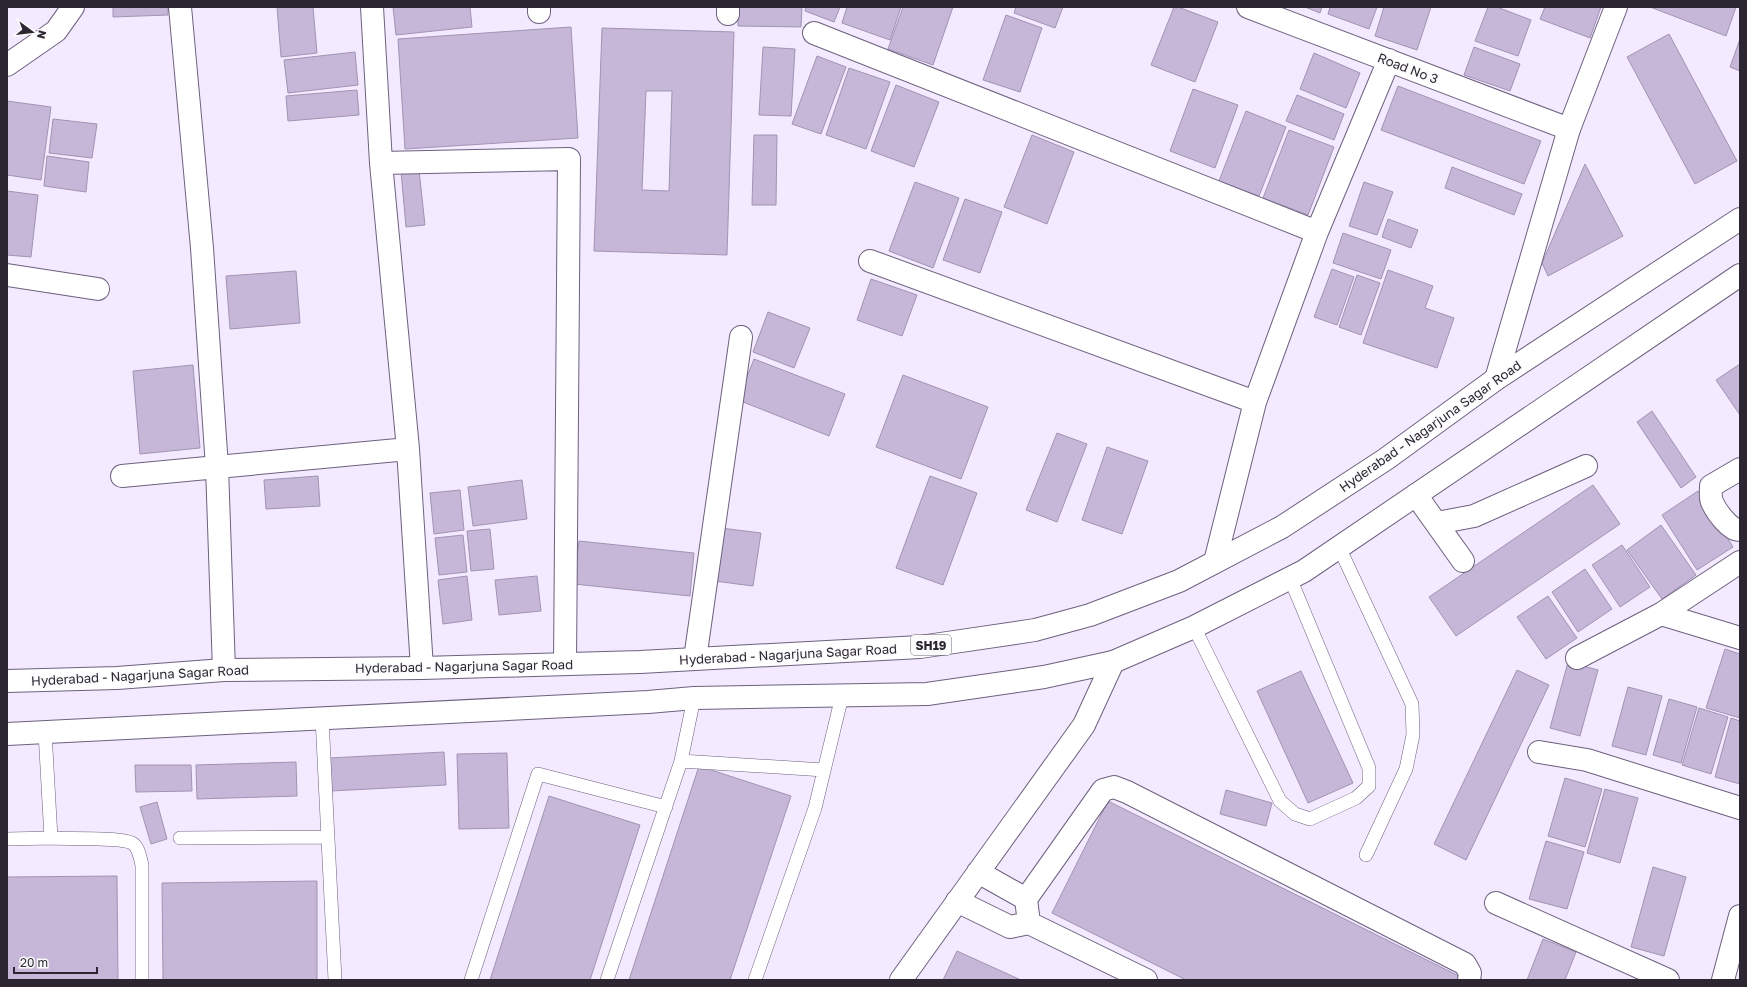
<svg xmlns="http://www.w3.org/2000/svg" width="1747" height="987" viewBox="0 0 1747 987" font-family="'Golos Text',sans-serif">
<rect width="100%" height="100%" fill="#f3eaff"/>
<path fill="#c6b7d8" stroke="#a193b3" fill-rule="evenodd" d="M113,7H168V15L113,17Z
M277,7H313L317,53L281,57Z
M393,7H470L472,27L396,35Z
M738,7H802L801,27L738,26Z
M806,7H840L834,22L805,11Z
M847,7H901L890,40L842,23Z
M903,7H953L933,65L888,49Z
M1016,7H1063L1055,28L1014,13Z
M1174,7H1178L1218,22L1195,82L1151,65Z
M1305,7H1322L1320,13Z
M1330,7H1377L1369,29L1328,14Z
M1384,7H1431L1417,50L1375,36Z
M1488,7H1497L1531,20L1518,56L1475,41Z
M1545,7H1601L1590,38L1540,19Z
M1650,7H1736L1726,36Z
M1006,15L1042,28L1020,92L983,80Z
M571,27L578,138L405,149L398,39Z
M602,28L734,32L727,255L594,251ZM646,91H672L669,191L642,190Z
M1669,34L1737,161L1695,184L1627,57Z
M1740,39V71L1730,67Z
M763,47L795,49L791,116L759,115Z
M1474,47L1520,64L1510,91L1464,75Z
M355,52L358,85L288,93L284,60Z
M1314,53L1360,73L1346,108L1300,89Z
M817,56L846,67L821,134L792,124Z
M849,68L890,82L866,149L826,135Z
M896,85L939,102L914,167L871,151Z
M1398,86L1541,141L1524,184L1381,130Z
M1193,89L1238,105L1215,168L1170,151Z
M357,90L359,115L288,121L286,96Z
M1297,95L1344,114L1334,140L1286,121Z
M7,101L51,107L41,180L7,175Z
M1246,111L1286,127L1259,196L1219,181Z
M53,119L97,124L92,158L49,153Z
M1289,130L1334,147L1308,215L1263,198Z
M754,135H777L776,205H752Z
M1032,135L1074,152L1047,224L1004,207Z
M47,156L89,162L86,192L44,186Z
M1585,164L1623,236L1548,276L1542,263Z
M1452,167L1522,194L1514,215L1445,188Z
M419,170L425,225L406,227L401,172Z
M915,182L959,198L933,268L889,251Z
M1364,182L1393,192L1377,235L1349,226Z
M7,191L38,195L31,257L7,255Z
M965,199L1002,212L980,273L943,260Z
M1388,219L1418,230L1411,248L1382,237Z
M1343,233L1391,250L1381,279L1333,263Z
M1332,269L1354,277L1337,325L1314,317Z
M1388,270L1433,286L1425,308L1454,318L1437,368L1363,343Z
M296,271L300,323L230,329L226,276Z
M1357,275L1380,283L1361,335L1339,327Z
M871,279L917,295L902,336L857,320Z
M768,312L810,328L794,368L753,352Z
M754,359L845,394L829,436L738,400Z
M1740,364V415L1716,380Z
M193,365L200,448L140,454L133,371Z
M903,375L988,407L961,479L876,447Z
M1652,411L1696,477L1681,488L1637,422Z
M1057,433L1087,444L1057,522L1026,510Z
M1107,447L1148,461L1122,534L1082,520Z
M318,476L320,506L266,509L264,480Z
M930,476L977,493L943,585L896,568Z
M522,480L527,519L473,526L468,487Z
M1593,485L1620,524L1456,636L1429,597Z
M460,490L464,530L434,534L430,493Z
M1698,491L1733,547L1697,570L1662,515Z
M1661,525L1696,575L1662,599L1627,550Z
M721,528L761,533L753,586L714,581Z
M490,529L494,569L471,571L467,531Z
M463,535L467,572L439,575L435,538Z
M579,541L694,553L690,596L574,584Z
M1622,545L1650,587L1620,607L1592,565Z
M1585,569L1612,609L1578,632L1552,592Z
M467,576L472,620L443,624L438,580Z
M537,576L541,611L499,615L495,580Z
M1548,596L1577,638L1546,659L1517,617Z
M1725,649L1740,654V718L1706,708Z
M1568,662L1598,670L1580,736L1550,728Z
M1517,670L1549,685L1466,860L1434,844Z
M1301,671L1353,783L1308,803L1257,691Z
M1628,687L1662,696L1646,755L1612,746Z
M1669,699L1697,707L1681,763L1653,755Z
M1699,708L1728,717L1711,774L1682,765Z
M1731,718L1740,721V784L1715,777Z
M444,752L446,785L331,791L329,758Z
M507,753L509,828L459,829L457,754Z
M296,762L297,796L197,799L196,765Z
M135,765H191L192,791L136,792Z
M699,766L791,796L730,980H629Z
M1565,778L1602,789L1585,847L1548,836Z
M1605,789L1638,798L1620,863L1587,853Z
M1226,790L1272,803L1266,826L1220,814Z
M549,796L640,825L590,980H490Z
M1108,801L1459,976L1457,980H1186L1052,913Z
M157,802L167,839L151,844L140,807Z
M1546,841L1584,852L1567,909L1529,899Z
M1653,867L1686,877L1664,956L1631,947Z
M117,876L118,980H7V877Z
M317,881V980H163L162,883Z
M1543,939L1576,952L1565,980H1527Z
M957,951L1021,980H943Z"/>
<g fill="none" stroke-linecap="round" stroke-linejoin="round">
<defs>
<path id="lane" d="M1339,547L1412,704L1413,735L1406,769L1366,855
M1194,627L1280,801L1295,814L1310,819L1356,798L1369,786V768L1290,578
M322,718L335,980
M45,732L51,838C66,839 122,837 132,843C139,847 140,858 142,865V980
M681,761L824,770
M180,838L328,837
M7,839L51,838
M471,980L538,774L666,807
M607,980L681,761L694,698
M755,980L815,808L842,696"/>
<path id="street" d="M180,7L202,248L217,467L224,670
M372,7L381,163L408,449L422,668
M539,7V12
M728,7V14
M1248,7L1569,129
M814,33L1317,232
M7,65L56,31L73,7
M381,163L569,159L565,664
M870,261L1255,402
M7,275L98,289
M1740,469L1711,486C1711,491 1710,497 1712,502C1716,511 1730,531 1740,530
M122,476L408,449
M1416,495L1463,561
M1437,523L1474,516L1586,466
M1215,562L1255,402L1317,232L1389,60
M1661,614L1740,638
M1577,658L1661,614L1740,562
M695,659L741,337
M1539,752L1587,760L1740,808
M1026,899L1103,790L1114,787L1127,792L1465,964L1470,973L1469,980
M957,901L1010,927L1029,923L1026,899L978,872
M1496,903L1668,980
M1029,923L1146,980
M901,980L1084,725L1113,662
M1723,980L1740,916"/>
<path id="secondary" d="M1496,379L1569,129L1616,7"/>
<path id="primary" d="M7,681L117,678L224,670L422,668L640,662L920,647L1035,630L1090,615L1179,581L1282,527L1386,459L1496,379L1740,219
M7,734L648,702L694,698L927,694L1044,677L1113,662L1194,627L1304,571L1740,275"/>
</defs>
<use href="#lane" stroke="#6d607e" stroke-width="14"/>
<use href="#street" stroke="#6d607e" stroke-width="24"/>
<use href="#secondary" stroke="#6d607e" stroke-width="24"/>
<use href="#primary" stroke="#6d607e" stroke-width="24"/>
<use href="#lane" stroke="#fff" stroke-width="13"/>
<use href="#street" stroke="#fff" stroke-width="22"/>
<use href="#secondary" stroke="#fff" stroke-width="22"/>
<use href="#primary" stroke="#fff" stroke-width="22"/>
</g>
<g text-anchor="middle" dominant-baseline="central" stroke-width="3" stroke-linejoin="round" paint-order="stroke">
<rect fill="#fbfbfb" stroke="#6a666f" stroke-width="1" x="911" y="635" width="40" height="20" rx="3"/>
<g font-size="12" font-weight="bold" fill="#2c2633">
<text x="931" y="645">SH19</text>
</g>
<g font-size="13" fill="#2c2633" stroke="#fbfbfb">
<text transform="translate(1408 68) rotate(21)">Road No 3</text>
<text transform="translate(1430 426) rotate(-35)">Hyderabad - Nagarjuna Sagar Road</text>
<text transform="translate(788 654) rotate(-3)">Hyderabad - Nagarjuna Sagar Road</text>
<text transform="translate(464 666) rotate(-1)">Hyderabad - Nagarjuna Sagar Road</text>
<text transform="translate(140 675) rotate(-3)">Hyderabad - Nagarjuna Sagar Road</text>
</g>
</g>
<rect width="1747" height="987" fill="none" stroke="#2c2633" stroke-width="16"/>
<g transform="translate(32 32) rotate(105)" stroke="#fbfbfb" stroke-width="3" paint-order="stroke">
<path d="M0-3L7 15L0 10L-7 15Z" fill="#2c2633"/>
<text y="-6" font-size="11" font-weight="bold" text-anchor="middle" fill="#2c2633">N</text>
</g>
<path d="M14 967v6h83v-6" fill="none" stroke="#2c2633" stroke-width="2"/>
<text x="20" y="967" font-size="12" fill="#2c2633" stroke="#fbfbfb" stroke-width="3" paint-order="stroke">20 m</text>
</svg>
